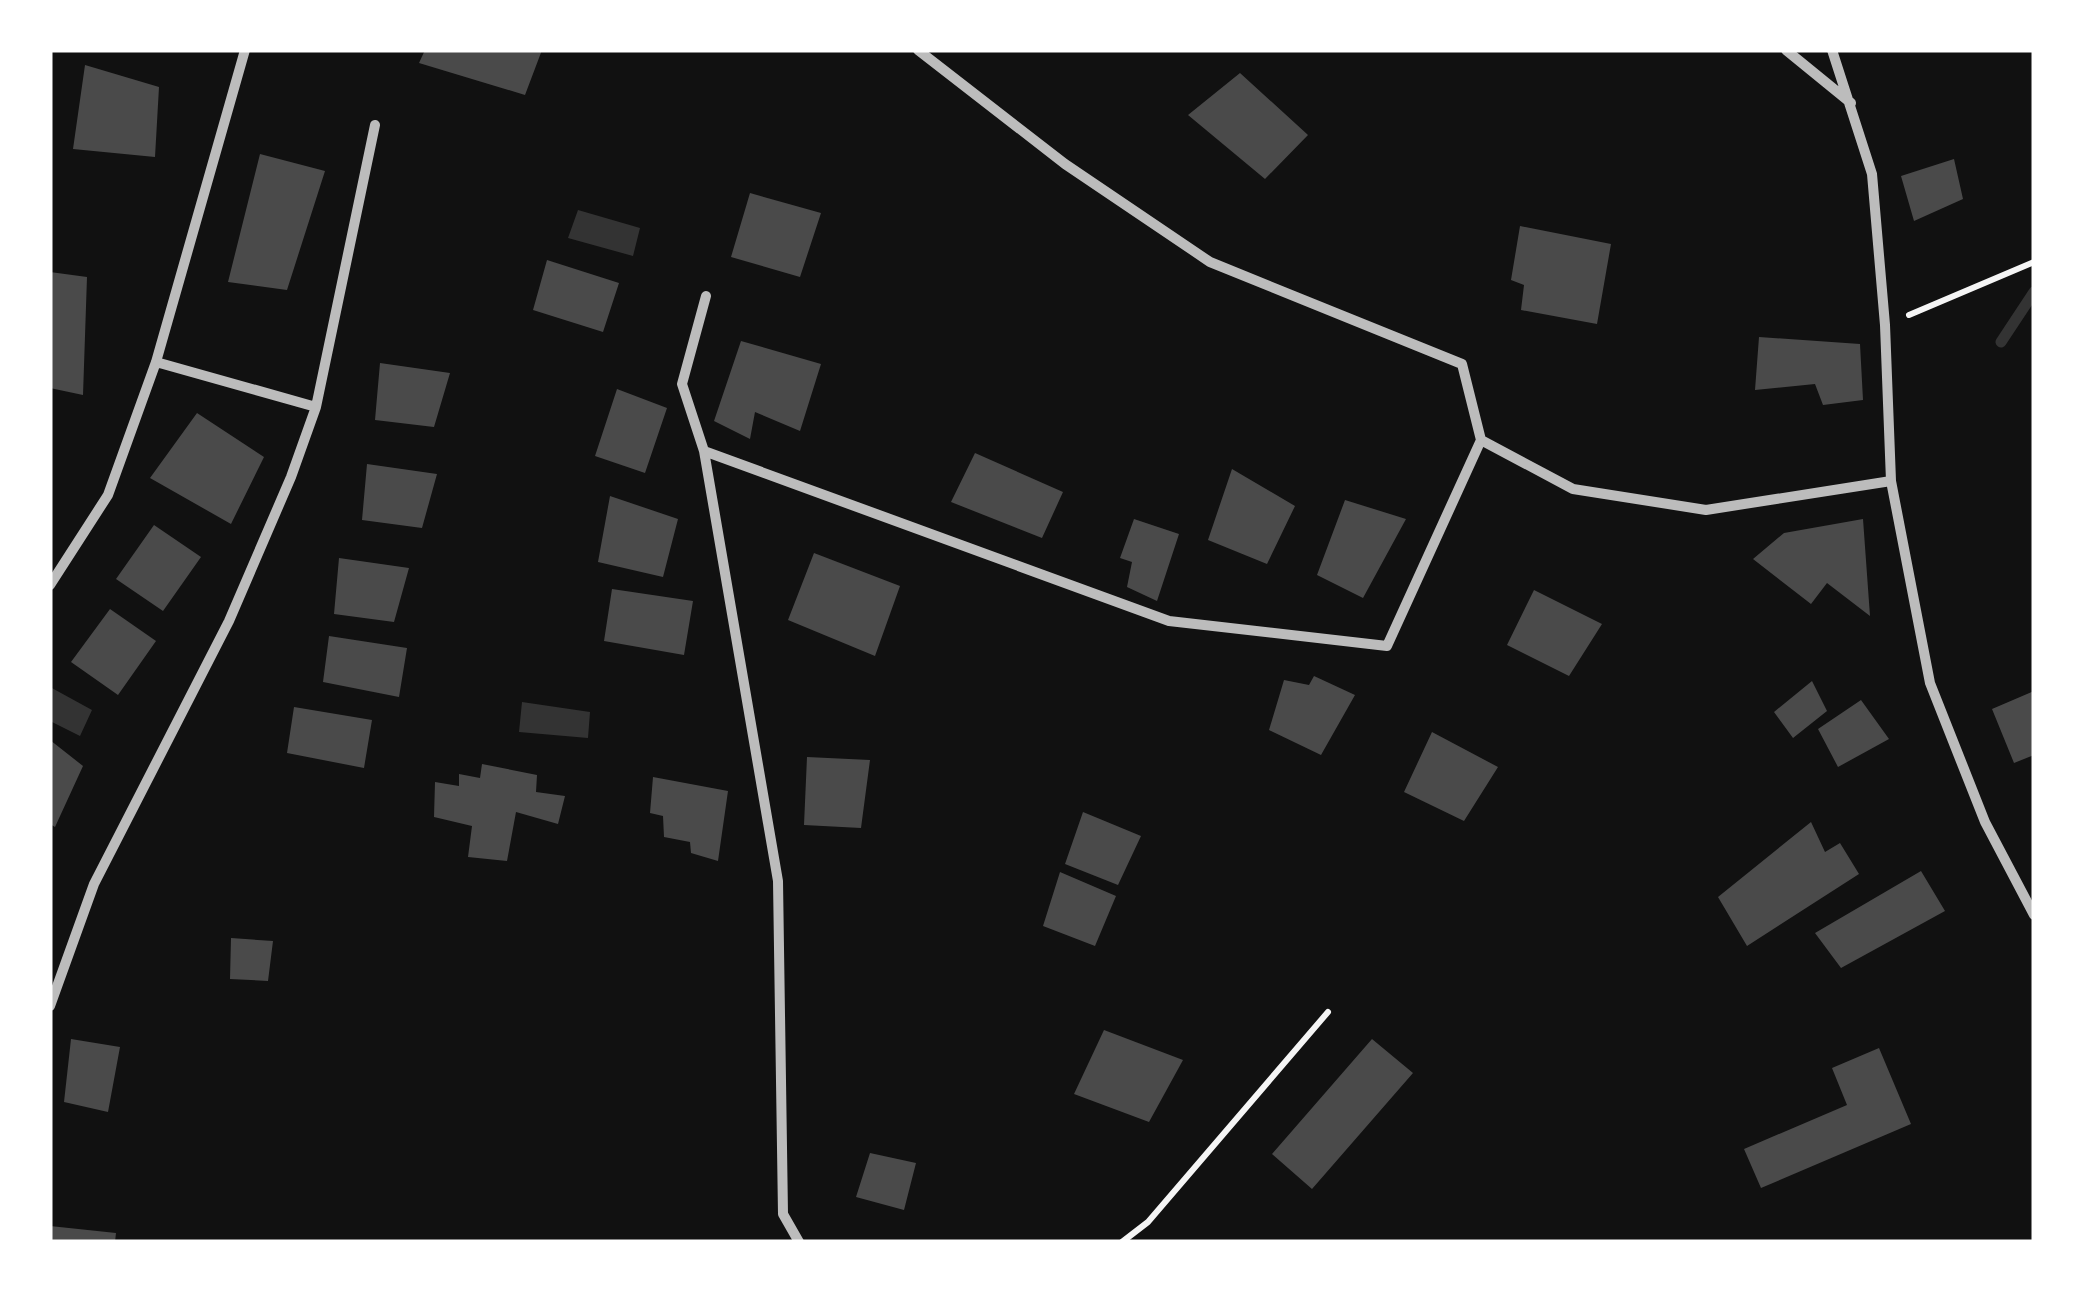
<svg xmlns="http://www.w3.org/2000/svg" width="2084" height="1292" viewBox="0 0 2084 1292" font-family="'Noto Sans',sans-serif">
<rect width="100%" height="100%" fill="#111"/>
<path fill="#333" d="M578,210L640,228L633,256L568,238Z
M50,687L92,710L80,736L50,721Z
M522,702L590,712L588,738L519,732Z"/>
<g fill="none" stroke-linecap="round" stroke-linejoin="round">
<path stroke="#333" stroke-width="11" d="M2001,342L2034,292"/>
</g>
<path fill="#4a4a4a" d="M425,50H542L525,95L419,63Z
M85,65L159,87L155,157L73,149Z
M1240,73L1308,135L1265,179L1188,115Z
M260,154L325,171L287,290L228,282Z
M1954,159L1963,199L1914,221L1901,176Z
M750,193L821,213L800,277L731,257Z
M1520,226L1611,244L1597,324L1521,310L1524,285L1511,280Z
M547,260L619,283L603,332L533,310Z
M50,272L87,277L83,395L50,388Z
M1759,337L1860,344L1863,400L1823,405L1815,384L1755,390Z
M741,341L821,364L800,431L755,412L750,439L714,421Z
M380,363L450,373L434,427L375,420Z
M617,389L667,408L645,473L595,456Z
M197,413L264,457L231,524L150,478Z
M975,453L1063,492L1042,538L951,502Z
M367,464L437,474L422,528L362,520Z
M1232,469L1295,506L1267,564L1208,540Z
M610,496L678,519L663,577L598,562Z
M1345,500L1406,519L1363,598L1317,575Z
M1134,519L1179,534L1157,601L1127,587L1132,562L1120,558Z
M1863,519L1870,616L1827,583L1811,604L1753,559L1784,533Z
M154,525L201,557L163,611L116,579Z
M814,553L900,586L875,656L788,620Z
M339,558L409,568L394,622L334,614Z
M612,589L693,601L684,655L604,641Z
M1534,590L1602,624L1569,676L1507,645Z
M110,609L156,641L118,695L71,662Z
M329,636L407,648L399,697L323,682Z
M1314,676L1355,695L1321,755L1269,730L1284,680L1309,685Z
M1812,681L1827,711L1793,738L1774,712Z
M2034,691V755L2014,763L1992,709Z
M1861,700L1889,739L1838,767L1818,729Z
M294,707L372,720L364,768L287,753Z
M1432,732L1498,767L1464,821L1404,792Z
M50,740L83,766L55,827L50,824Z
M807,757L870,760L861,828L804,825Z
M482,764L537,775L536,792L565,796L558,824L516,812L507,861L468,857L472,826L434,817L435,782L459,786V774L480,778Z
M653,777L728,791L718,861L691,853L690,842L664,837L663,816L650,813Z
M1083,812L1141,836L1118,885L1065,864Z
M1811,822L1825,852L1840,843L1859,874L1747,946L1718,897Z
M1921,871L1945,911L1841,968L1815,933Z
M1060,872L1116,896L1095,946L1043,926Z
M231,938L273,941L268,981L230,979Z
M1104,1030L1183,1060L1149,1122L1074,1094Z
M71,1039L120,1047L108,1112L64,1102Z
M1372,1039L1413,1073L1312,1189L1272,1154Z
M1879,1048L1911,1124L1761,1188L1744,1149L1847,1105L1832,1068Z
M870,1153L916,1163L904,1210L856,1197Z
M50,1226L116,1233L115,1242H50Z"/>
<g fill="none" stroke-linecap="round" stroke-linejoin="round">
<path stroke="#f5f5f5" stroke-width="6" d="M1909,315L2034,262
M1122,1242L1148,1222L1328,1012"/>
<path stroke="#bcbcbc" stroke-width="10" d="M918,50L1065,164L1210,262L1462,364L1481,440
M1786,50L1851,103
M1832,50L1872,174L1885,325L1891,481L1930,683L1985,822L2034,915
M706,296L682,384L704,451L778,881L783,1214L799,1242
M156,362L316,407
M1481,440L1573,489L1706,510L1891,481
M704,451L1169,621L1387,646L1481,440
M50,585L108,495L156,362L245,50
M50,1006L94,884L229,621L291,477L316,407L375,125"/>
</g>
<rect width="2084" height="1292" fill="none" stroke="#ffffff" stroke-width="105"/>
</svg>
